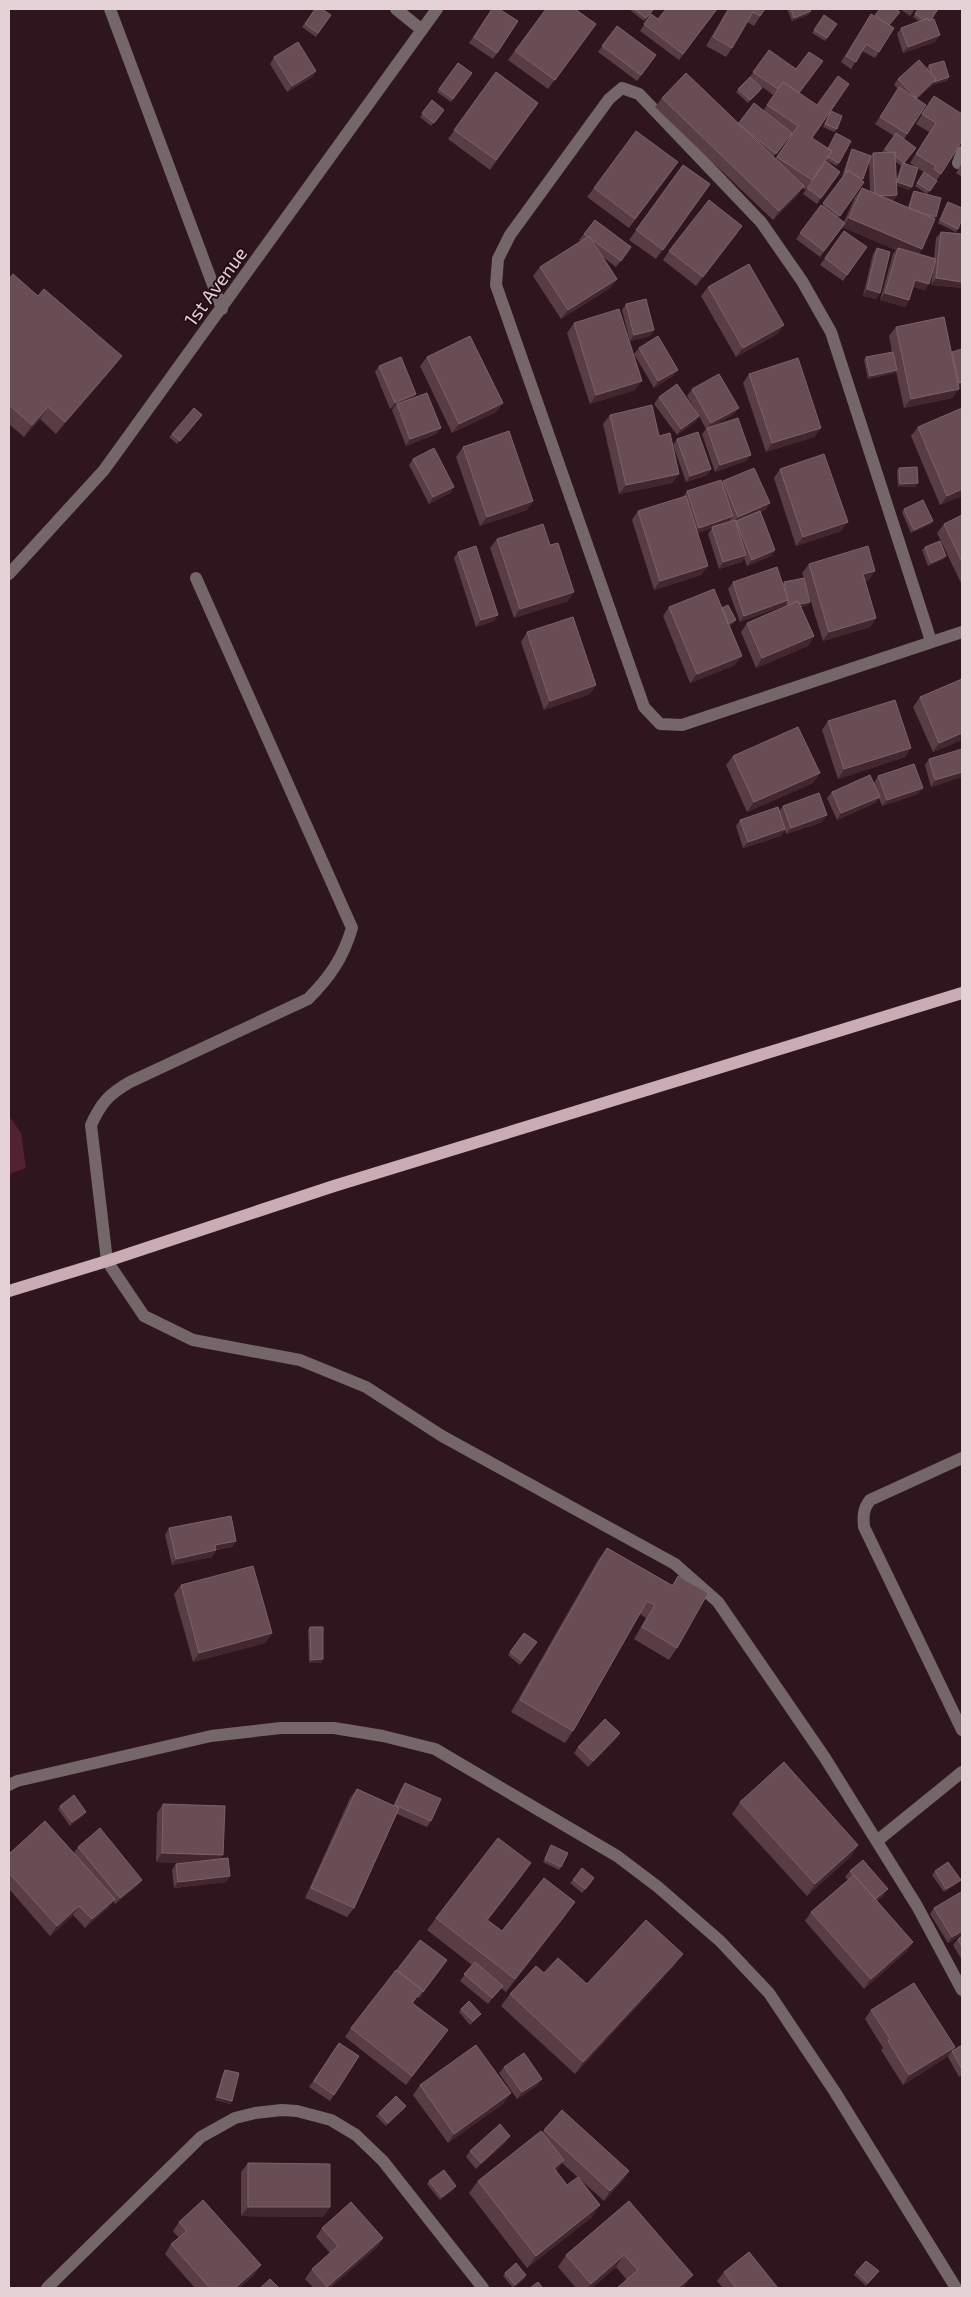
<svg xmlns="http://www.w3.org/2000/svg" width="971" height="2297" viewBox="0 0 971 2297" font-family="'Exo 2',sans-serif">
<rect width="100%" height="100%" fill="#2f161e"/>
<path fill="#522232" d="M9,1116L21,1133L26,1168L9,1174Z"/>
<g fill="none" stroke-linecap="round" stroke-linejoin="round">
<path stroke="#746669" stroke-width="12" d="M110,9L222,309
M396,9L422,30
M958,163L962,152
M9,574L104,470L437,9
M196,578L352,928C343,958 330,977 308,999L130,1082C109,1094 101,1103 91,1125L107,1261L144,1316L193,1340L300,1360L366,1387L442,1436L675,1564L718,1602L825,1758L917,1906L962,1990
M931,641L831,332L802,281L761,222L639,94L622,88L609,99L510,235L498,259L496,285L644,707L660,724L682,725L962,632
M962,1458L870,1500C863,1509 863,1516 864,1527L962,1730
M9,1785L17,1781L211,1736L281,1728H334L383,1736L435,1749L617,1856L658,1887L720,1941L769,1993L835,2092L956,2288
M877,1841L962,1772
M47,2288L201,2137L235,2118L255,2113L282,2110L297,2111L331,2120L356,2135L383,2161L483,2288"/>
<path stroke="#caadb4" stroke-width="12" d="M9,1291L107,1261L334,1186L962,993"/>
</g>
<path fill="#583d45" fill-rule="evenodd" d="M315,9L331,15L316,37L302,27Z
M492,9L518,21L493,59L469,43Z
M546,9L596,24L548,89L508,60Z
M631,9H654L644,21L630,10Z
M717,9L679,60L640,31L651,14L658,19Z
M724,9H765L754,26L747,22L732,48L726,57L706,46L727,10Z
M787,9H810L811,11L808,15L792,21Z
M900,9H915L910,16Z
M918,9L931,20L935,42L903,53L897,34L901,28L919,21L913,17Z
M871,14L889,25L879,52L875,58L862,51L851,69L841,62Z
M824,15L837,24L825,41L812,33Z
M617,26L656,55L637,81L598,52Z
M769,50L799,93L812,138L828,148L836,133L839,163L837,166L826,160L805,190L802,188L797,196L773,220L655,107L662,98L738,123L763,111L778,89L773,95L761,86L760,91L748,103L736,92L749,78ZM791,135V136L775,159L773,157Z
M274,57L316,71L312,77L287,92L270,64Z
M458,63L472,73L451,102L437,92Z
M929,65L949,77L947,81L932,85L917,99L926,105L904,139V164L912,187L909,190L896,185L897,195L893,201L908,207L912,194L914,191L935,219L919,254L934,258L936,238L941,232L962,234V288L931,285L933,271L925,290L913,287L909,300L905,307L880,300L893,254L896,250L842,227L843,226L820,257L796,239L821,205L822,206L843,176H842L850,153L852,149L870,157L873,153H884L882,152L894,136L875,124L898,89L894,85L898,79L927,70V68ZM895,161L901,166L896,181ZM869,162L870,191L862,188L855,197L844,222L838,218L864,182L862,180Z
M496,72L538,103L490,170L448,139Z
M934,96L941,174L927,194L915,186L924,172L930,176L910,163L929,132L916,124Z
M432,100L442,113L431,126L420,117Z
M831,111L837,129L834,132L823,127Z
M826,161L840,172L817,204L803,194Z
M962,163V177L956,173Z
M683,165L710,184L656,259L629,240Z
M671,171L629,228L587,197L594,188Z
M948,202L958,229L956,232L938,223L946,205Z
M595,220L631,247L616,267L603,257L617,279L610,288L561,319L533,276L540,267L581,241L579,240Z
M742,226L696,286L663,260L669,251Z
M844,231L867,247L843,281L820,265Z
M877,248L880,293L876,299L863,296L873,254Z
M9,279L113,368L56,434L40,419L24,437L9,424Z
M708,287L777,334L736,357L701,296Z
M626,304L650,336L630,341L622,310Z
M574,323L635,390L590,404L567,333Z
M896,327L951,353L952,352L962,387L959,388V389L952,398L904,408L896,371L895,373L868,379L864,360L866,357L892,352L889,336Z
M639,348L673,376L654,388L634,354Z
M427,357L503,403L496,412L452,433L420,366Z
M379,366L416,394L413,398L441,428L436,434L406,446L392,410L394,407L390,409L375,372Z
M749,374L821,428L814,437L766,452L743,383Z
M692,389L734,414L715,425L746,461L715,472L702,434L706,429L699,416L695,422L677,435L654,404L659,397L696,411L687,396Z
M610,415L659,436L679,474L672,483L619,494L603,424Z
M200,418L177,444L169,437L172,434Z
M918,427L962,496L940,505L911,436Z
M677,439L711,469L707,475L686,482L673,445Z
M463,447L533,501L527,510L480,526L456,457Z
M413,459L454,487L450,493L429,504L409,465Z
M899,468L916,487H898L897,471Z
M780,469L841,531L796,546L774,478Z
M723,481L770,503L765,510L760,512L775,550L771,556L747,566L744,558L742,562L719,569L708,534L712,528L697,533L701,575L654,590L632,520L638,511L683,497L687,491L722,483Z
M904,509L931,524L911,533L902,512Z
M962,515V585L937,533L944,524Z
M497,539L550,545L568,601L514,618L490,548Z
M925,547L944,559L928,566L922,550Z
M458,552L494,621L476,627L454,558Z
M809,564L869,580L865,581L876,618L870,627L823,641L806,586L808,605L801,607L814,636L808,646L756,668L741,632L747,623L786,606V604L784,606L740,622L728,589L733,582L783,584L784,582L804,578L802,573Z
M669,607L722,608L734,623L729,626L735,665L690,683L663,616Z
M527,632L596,685L590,694L544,710L521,642Z
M962,679V740L933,752L913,707L920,697Z
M828,721L911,748L905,757L838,779L822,730Z
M962,749V777L931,787L925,765L929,759Z
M733,756L820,773L813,783L747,812L726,765Z
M878,776L918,794L882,806L879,798L875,803L837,820L827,798L832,792L874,783Z
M783,806L822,822L786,834L785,830L781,836L743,848L736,826L740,820L779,811Z
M169,1528L236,1541L232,1547L216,1550L212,1557L172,1565L165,1535Z
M607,1548L672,1585L678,1576L677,1648L669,1660L634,1639L646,1618L640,1614L573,1731L565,1743L511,1712L598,1560Z
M181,1585L272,1633L265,1643L193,1662L174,1594Z
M310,1627L323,1659L321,1663H309L308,1630Z
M524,1633L537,1642L520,1665L508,1655Z
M620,1733L615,1740L588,1767L574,1753L578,1747Z
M405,1783L431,1821L427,1827L397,1814L354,1908L347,1917L305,1898L350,1798L357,1789L393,1806L401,1789Z
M740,1802L858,1845L850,1857L807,1896L732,1814Z
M163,1804L221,1859L230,1876L226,1882L174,1888L172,1870L176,1864L184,1863L156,1862L157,1813Z
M60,1806L84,1815L70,1826L58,1809Z
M551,1845L561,1867L559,1870L543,1862Z
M78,1847L142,1880L137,1886L115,1904L113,1901L108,1908L85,1928L73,1915L50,1936L9,1889V1854L74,1853Z
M850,1871L884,1895L877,1901L913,1942L906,1952L864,1989L805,1921L811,1912L848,1880L845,1877Z
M935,1871L958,1883L944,1892L932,1875Z
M523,1875L488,1920L502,1931L567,1914L506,1992L501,1988L488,2004L460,1981L472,1965L427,1930L436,1918Z
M573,1880L592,1882L582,1893L570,1883Z
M934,1908L962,1934L948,1943L930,1914Z
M962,1936V1960L953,1945L958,1939Z
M447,1960L419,1998L417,1997L413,2003L448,2030L406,2085L345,2037L351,2028L397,1970Z
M674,1966L575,2074L501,2006L510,1994L544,1973L587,1984Z
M461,2009L481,2014L470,2025L459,2012Z
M871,2010L952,2051L962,2045V2075L959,2077L948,2057V2056L903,2085L881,2050L883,2048L865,2019Z
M339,2043L359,2056L330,2101L309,2087Z
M504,2067L538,2085L517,2099L499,2073Z
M225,2070L232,2101L230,2104L215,2100L223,2073Z
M420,2085L504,2103L448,2143L413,2095Z
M406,2106L404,2109L386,2126L376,2116L379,2113Z
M544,2130L629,2171L623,2180L604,2201L562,2163L556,2171L592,2217L527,2268L469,2193L478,2181L542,2133Z
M506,2142L476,2169L466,2157L470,2151Z
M248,2163L330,2207L323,2217L241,2216V2172Z
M429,2181L454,2189L440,2200L427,2184Z
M629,2201L685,2287L683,2288H617L627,2280L616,2267L592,2288H576L558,2267L566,2255Z
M179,2222L254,2275L239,2288H195L165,2254L171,2244L179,2238L173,2231Z
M322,2228L383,2238L377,2247L330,2288H314L305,2279L312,2269L330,2253L316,2237Z
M724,2272L778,2288H723L717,2281Z
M856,2272L876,2275L866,2286L854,2275Z
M505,2273L526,2275L524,2279L513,2288L503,2276Z"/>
<path fill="#42272f" d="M811,11L808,15L792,21L794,18Z
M940,35L935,42L903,53L908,47Z
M316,71L312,77L287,92L292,86Z
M949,77L947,81L932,85L911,104L916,98L936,79Z
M897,182L912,187L909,190L895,185Z
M804,186L797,196L773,220L779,211Z
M897,195L892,201L875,196Z
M849,218L922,249L916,258L898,248L896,250L842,227Z
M742,226L735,236L696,286L703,277Z
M936,278L962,282V288L931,285Z
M617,279L610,288L561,319L568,310Z
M915,280L929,284L925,290L911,286Z
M867,289L880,293L876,299L863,296Z
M885,293L909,300L905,307L880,300Z
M784,325L777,334L736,357L743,348Z
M654,330L650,336L630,341L634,335Z
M122,356L113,368L56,434L65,422Z
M678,370L673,376L654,388L658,381Z
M897,370L895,373L868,379L870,376Z
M642,381L635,390L590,404L596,395Z
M962,382V387L955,389L959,383Z
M959,389L952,398L904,408L911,399Z
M416,394L412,400L397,404L394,407L390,409L395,403Z
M503,403L496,412L452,433L459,424Z
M48,407L40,419L24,437L32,425Z
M739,408L734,414L707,430L711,423Z
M699,416L695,422L677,435L681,429Z
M441,428L436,434L406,446L410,439Z
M821,428L814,437L766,452L772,443Z
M751,455L746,461L715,472L720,465Z
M711,469L707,475L686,482L690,476Z
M679,474L672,483L619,494L626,485Z
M918,483L916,487H898L900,484Z
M454,487L450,493L429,504L433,497Z
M962,489V496L940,505L947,496Z
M533,501L527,510L480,526L487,517Z
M770,503L765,510L737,522L736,521L734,523L738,517Z
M733,516L729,522L695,534L699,528Z
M933,521L931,524L911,533L914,530Z
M848,522L841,531L796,546L803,537Z
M775,550L771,556L747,566L752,560Z
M746,555L742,562L719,569L723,562Z
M946,556L944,559L928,566L931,563Z
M708,566L701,575L654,590L660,581Z
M875,571L869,580L856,583L863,574Z
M574,592L568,601L514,618L520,609Z
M788,600L784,606L740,622L744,616Z
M810,602L808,605L787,610L789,606Z
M498,615L494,621L476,627L481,620Z
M876,618L870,627L823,641L829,632Z
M736,620L734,623L724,629L726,625Z
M814,636L808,646L756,668L762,658Z
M742,656L735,665L690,683L697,674Z
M596,685L590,694L544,710L550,701Z
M962,733V740L933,752L939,743Z
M911,748L905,757L838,779L844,769Z
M962,772V777L931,787L935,780Z
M820,773L813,783L747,812L754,802Z
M923,788L918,794L882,806L887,800Z
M880,797L875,803L837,820L841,813Z
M827,815L822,822L786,834L791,828Z
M785,829L781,836L743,848L748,842Z
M236,1541L232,1547L210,1551L215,1545Z
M216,1550L212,1557L172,1565L176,1559Z
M272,1633L265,1643L193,1662L199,1653Z
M323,1659L321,1663H309L311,1660Z
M620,1733L615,1740L588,1767L593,1761Z
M86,1812L84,1815L70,1826L72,1822Z
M858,1845L850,1857L807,1896L815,1884Z
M162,1853L223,1855L217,1864L156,1862Z
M531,1863L523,1875L479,1932L487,1920Z
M230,1876L226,1882L174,1888L178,1882Z
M142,1880L137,1886L115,1904L120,1898Z
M961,1880L958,1883L944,1892L946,1889Z
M888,1889L884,1895L871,1906L875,1900Z
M115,1899L108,1908L85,1928L92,1919Z
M575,1902L567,1914L506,1992L515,1979Z
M79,1906L73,1915L50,1936L57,1926Z
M962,1931V1934L948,1943L952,1937Z
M913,1942L906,1952L864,1989L871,1979Z
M683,1954L674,1966L575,2074L583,2062Z
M503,1986L488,2004L492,1998Z
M448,2030L441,2040L406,2085L412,2076Z
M955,2047L948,2056L903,2085L909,2075Z
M542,2079L538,2085L517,2099L522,2092Z
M511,2093L504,2103L448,2143L454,2134Z
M217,2097L232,2101L230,2104L215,2100Z
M406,2106L404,2109L386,2126L388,2123Z
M510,2136L506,2142L476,2169L481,2163Z
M564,2160L555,2173L554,2168Z
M629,2171L623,2180L604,2201L610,2191Z
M456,2186L454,2189L440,2200L442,2197Z
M600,2205L592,2217L527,2268L536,2256Z
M248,2207H330L323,2217L241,2216Z
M383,2238L377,2247L330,2288H326Z
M624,2255L616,2267L592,2288H588L591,2284Z
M261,2265L254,2275L239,2288H235Z
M526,2275L524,2279L513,2288L515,2285Z
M693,2275L683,2288H678Z"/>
<path fill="#684d55" stroke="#7b6269" d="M315,9H322L331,15L318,33L305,24Z
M492,9H499L518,21L497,53L474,37Z
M546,9H575L596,24L555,80L515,51Z
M634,9H654L646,18Z
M666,9H717L683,54L644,24L651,14L658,19Z
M729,9H765L760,16L753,12L732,48L713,37Z
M791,9H810L811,11L794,18Z
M880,9H895L900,12L889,25L875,15Z
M918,9H938L931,20L929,21L928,18L924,20L915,14Z
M871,14L894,28L879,52L866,44L856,62L846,56Z
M824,15L837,24L827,38L814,30Z
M928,18L929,21L934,19L940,35L908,47L901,28Z
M617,26L656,55L641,75L602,46Z
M298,42L316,71L292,86L274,57Z
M769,50L796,69L809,52L823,61L799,93L783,82L778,89L753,72Z
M919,60L936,79L916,98L898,79Z
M944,61L949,77L934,82L936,79L932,75L929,65Z
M458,63L472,73L453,99L439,89Z
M496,72L538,103L496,160L454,130Z
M686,73L804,186L779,211L662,98Z
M838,76L849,84L812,138L832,151L812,180L777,157L798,126L767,105L783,82L817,105Z
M750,77L762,88L750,100L738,89Z
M899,87L926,105L907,134L880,117Z
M934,96L962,114V141L941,174L934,169L936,166L916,154L936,123L922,114Z
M432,100L444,110L434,123L422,113Z
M754,103L792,133L776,154L738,124Z
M831,111L842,116L837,129L825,124Z
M636,131L678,162L635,219L594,188Z
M836,133L851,141L839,163L828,157L832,151L828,149Z
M896,133L916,148L904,163L895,156V152L890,153L885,149Z
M852,149L871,156L863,179L857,176L848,170L846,173L845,172Z
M895,152L897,195L880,196L875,193L873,153Z
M826,161L840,172L821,198L807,188Z
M903,163L918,168L912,187L897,182Z
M683,165L710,184L663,250L636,230Z
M848,170L864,182L840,216L823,203Z
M924,172L937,181L930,191L917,183Z
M862,188L935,219L922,249L849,218Z
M914,191L941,198L936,217L919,212L909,208Z
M709,200L742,226L703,277L669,251Z
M948,202L962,208V219L958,229L940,220Z
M821,205L845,223L824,251L800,233Z
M595,220L631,247L621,261L591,239L589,236L588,237L584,234Z
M844,231L867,247L847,275L825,258Z
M941,232L962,234V282L936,278Z
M589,236L617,279L568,310L540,267Z
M877,248L890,252L880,293L867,289Z
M898,248L936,259L929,284L915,280L909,300L885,293Z
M749,264L784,325L743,348L708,287Z
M13,274L38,296L44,289L122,356L65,422L48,407L32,425L9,405V279Z
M646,299L654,330L634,335L626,304Z
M619,309L642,381L596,395L574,323Z
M944,317L959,389L911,399L896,327Z
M470,336L503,403L459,424L427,357Z
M658,336L678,370L658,381L639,348Z
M962,349V382L959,383L952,352Z
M893,352L897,370L870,376L866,357Z
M401,357L416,394L395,403L379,366Z
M798,358L821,428L772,443L749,374Z
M719,374L739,408L711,423L692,389Z
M677,384L699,416L681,429L659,397Z
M427,393L441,428L410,439L397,404Z
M652,405L659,436L670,433L679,474L626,485L610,415Z
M194,408L202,415L180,441L172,434Z
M962,408V489L947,496L918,427Z
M738,418L751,455L720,465L707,428Z
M509,431L533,501L487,517L463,447Z
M698,432L711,469L690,476L677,439Z
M434,448L454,487L433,497L413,459Z
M824,454L848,522L803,537L780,469Z
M917,467L918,483L900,484L899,468Z
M754,468L770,503L738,517L723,481Z
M721,480L733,516L699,528L687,491Z
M686,496L708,566L660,581L638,511Z
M923,500L933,521L914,530L904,509Z
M760,511L775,550L752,560L736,521Z
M962,515V562L944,524Z
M735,520L746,555L723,562L712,527Z
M543,524L550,545L558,543L574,592L520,609L497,539Z
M940,541L946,556L931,563L925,547Z
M476,546L498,615L481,620L458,552Z
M868,546L875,571L863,574L876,618L829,632L809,564Z
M777,567L788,600L744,616L733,582Z
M804,578L810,602L800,604L798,601L789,605L784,582Z
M714,589L742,656L697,674L669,607Z
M798,601L814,636L762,658L747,623Z
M728,605L736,620L728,624L722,608Z
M573,617L596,685L550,701L527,632Z
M962,679V733L939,743L920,697Z
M895,700L911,748L844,769L828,721Z
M798,727L820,773L754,802L733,756Z
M962,749V772L935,780L929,759Z
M914,764L923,788L887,800L878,776Z
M870,775L880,797L841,813L832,792Z
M819,793L827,815L791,828L783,806Z
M778,807L785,829L748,842L740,820Z
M231,1516L236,1541L215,1545L216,1550L176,1559L169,1528Z
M607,1548L673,1586L678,1576L708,1593L677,1648L642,1627L655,1605L647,1601L573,1731L520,1700Z
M253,1566L272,1633L199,1653L181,1585Z
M310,1627H323V1659L311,1660Z
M524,1633L537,1642L522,1661L510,1652Z
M605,1719L620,1733L593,1761L578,1747Z
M784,1762L858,1845L815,1884L740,1802Z
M405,1783L441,1799L431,1821L395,1805Z
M357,1789L399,1808L354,1908L311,1888Z
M74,1795L86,1812L72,1822L60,1806Z
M163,1804L225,1806L223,1855L162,1853Z
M45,1821L115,1899L92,1919L79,1906L57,1926L9,1873V1854Z
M100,1828L142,1880L120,1898L78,1847Z
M498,1838L531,1863L487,1920L502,1931L544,1878L575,1902L515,1979L436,1918Z
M551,1845L568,1853L561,1867L545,1859Z
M228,1858L230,1876L178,1882L176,1864Z
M863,1860L888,1889L875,1899L850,1871Z
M948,1862L961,1880L946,1889L935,1871Z
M582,1868L594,1878L585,1889L573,1880Z
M854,1875L913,1942L871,1979L811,1912Z
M961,1892L962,1894V1931L952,1937L934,1908Z
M646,1920L683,1954L583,2062L510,1994L536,1966L544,1973L558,1958L587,1984Z
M962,1936V1947L958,1939Z
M420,1940L447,1960L423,1992L422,1991V1990L397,1970Z
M475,1962L503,1986L492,1998L464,1974Z
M396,1970L422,1990L412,2003L448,2030L412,2076L351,2028Z
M914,1983L955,2047L909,2075L888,2041L890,2039L871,2010Z
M469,2001L481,2014L473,2021L461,2009Z
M339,2043L359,2056L334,2095L314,2081Z
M476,2045L511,2093L454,2134L420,2085Z
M962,2045V2069L952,2051Z
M524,2053L542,2079L522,2092L504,2067Z
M225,2070L239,2073L232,2101L217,2097Z
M396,2096L406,2106L388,2123L379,2113Z
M562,2110L629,2171L610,2191L544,2130Z
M500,2124L510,2136L481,2163L470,2151Z
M541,2131L564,2160L554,2168L567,2185L578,2177L600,2205L536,2256L478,2181Z
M248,2163L330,2164V2207H248Z
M444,2170L456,2186L442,2197L429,2181Z
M203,2200L261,2265L235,2288H210L171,2244L187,2231L179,2222Z
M629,2201L693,2275L678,2288H617L638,2270L624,2255L591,2284L566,2255Z
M351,2202L383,2238L327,2287L312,2269L338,2246L322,2228Z
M749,2252L778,2288H736L724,2272Z
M866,2261L879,2271L868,2283L856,2272Z
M516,2263L526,2275L515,2285L505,2273Z
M270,2279L279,2288H260Z
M538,2282L543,2288H530Z"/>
<g text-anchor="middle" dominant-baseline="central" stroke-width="4" stroke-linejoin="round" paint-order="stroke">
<g font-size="19" fill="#e4d2d6" stroke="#250d15">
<text transform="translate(215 286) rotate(-54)">1st Avenue</text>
</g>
</g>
<rect width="971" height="2297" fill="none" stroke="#e4d2d6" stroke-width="20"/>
</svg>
